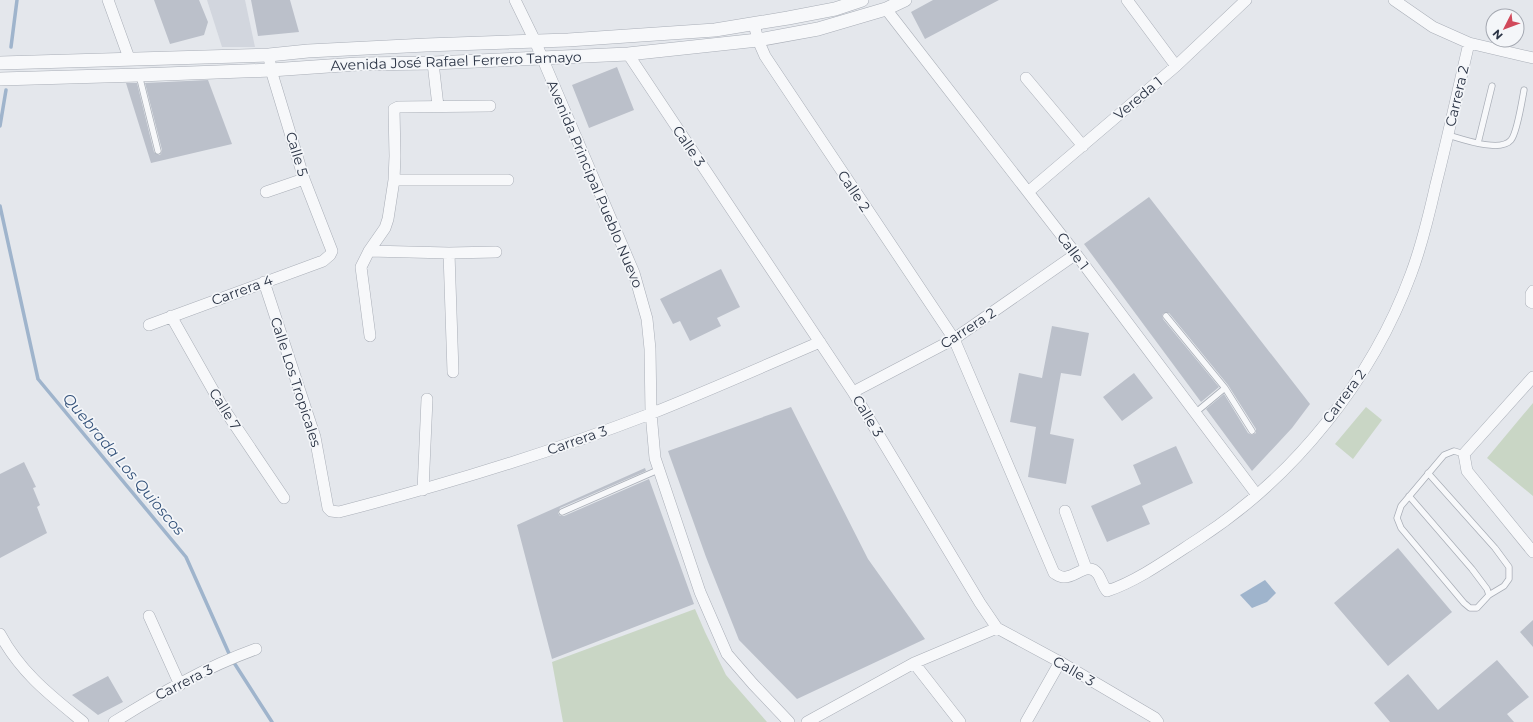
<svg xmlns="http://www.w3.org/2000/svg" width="1533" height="722" viewBox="0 0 1533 722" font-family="Montserrat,sans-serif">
<rect width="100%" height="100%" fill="#e4e7ec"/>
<path fill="#d2d6de" d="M207,0H245L255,47H222Z"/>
<path fill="#c9d6c5" d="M1533,403V496L1487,458Z
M1366,407L1382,420L1353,459L1335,444Z
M695,609L705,632L726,675L767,722H563L552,662Z"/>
<path fill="#9fb4cc" d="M1265,580L1276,593L1267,602L1252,608L1240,595Z"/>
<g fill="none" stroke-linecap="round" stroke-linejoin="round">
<path stroke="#9fb4cc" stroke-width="3.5" d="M11,47L17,0
M0,126L6,90
M0,206L38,379L186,557L231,658L272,722"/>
</g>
<path fill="#bbc0ca" d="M154,0H199L208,22L204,35L170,44Z
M251,0H290L299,32L258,36Z
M933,0H999L925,39L911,12Z
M617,67L634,110L589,128L572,85Z
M208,80L232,144L151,163L126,83H137L154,152L159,155L161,154L162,150L145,83Z
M1149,197L1310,404L1292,428L1252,471L1206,409L1224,394L1248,433L1252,435L1256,433V429L1228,385L1169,313H1164L1162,315L1163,319L1219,387L1201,402L1084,244Z
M721,269L740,307L717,318L721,326L690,341L680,321L673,324L660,299Z
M1052,326L1089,333L1081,376L1061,373L1050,434L1074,439L1066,484L1028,477L1036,427L1010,422L1019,373L1042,378Z
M1134,373L1153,398L1122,421L1103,397Z
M791,407L868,559L925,639L797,699L739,640L706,557L668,451Z
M1176,446L1193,483L1142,506L1150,524L1107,542L1091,506L1141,484L1133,465Z
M24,462L36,487L33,488L40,505L37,507L47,533L0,558V474Z
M645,468L646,471L560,508L558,513L560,516H564L649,479L694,604L552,659L517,525Z
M1398,548L1452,612L1388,666L1334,603Z
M1533,620V647L1520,632Z
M1497,660L1529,697L1507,714L1514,722H1390L1374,703L1408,674L1438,710Z
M108,676L123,702L98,715L72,695Z"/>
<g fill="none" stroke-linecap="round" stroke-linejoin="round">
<defs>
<path id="service" d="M139,75L158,151
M1448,135C1462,139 1500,153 1511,140C1517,133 1522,101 1524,90
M1478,143L1492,86
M1166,316L1225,388L1195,413
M1225,388L1252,431
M1428,473L1495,548L1509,567V579L1504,586L1489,595
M1409,496L1472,569L1487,589L1489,595L1477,608H1470L1464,603L1401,528L1397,518L1401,506L1444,455L1454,451L1464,454
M562,512L658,470"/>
<path id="minor" d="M108,0L129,58
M515,0L535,41L634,273L647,319L650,349L651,413L655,458L700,592L727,654L753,684L789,722
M1127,0L1176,66
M1394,0L1433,27L1469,43L1533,58
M886,9L1076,254L1257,495
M754,24L758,40L765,56L954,339L1054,573C1056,574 1060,577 1063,577C1075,579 1087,560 1098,574C1101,579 1103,586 1107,591C1138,581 1172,556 1200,538C1294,477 1372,380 1411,274C1422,245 1429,215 1436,184C1448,137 1458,90 1469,43
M628,54L853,392L980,603L997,628L1060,662L1155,718L1158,722
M433,63L438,106
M1026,78L1083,146
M394,180H508
M266,192L304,179
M1028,192L1176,66L1246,0
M369,251L449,253L496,252
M449,253L453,372
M264,282L315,437L328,508L331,511L339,512C444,485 549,453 650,414C708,391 764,366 820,342
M1533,291L1531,294V302L1533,303
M171,316L222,406L284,498
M149,325L323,261L330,255L332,251L304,179L271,70L269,55
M370,336L361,267L369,251L385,228L388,219L394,180L395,156L394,109L398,107L490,106
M1533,377L1464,454L1467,471L1533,552
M853,392L954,339L1076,254
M423,490L427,399
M1065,511L1086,568
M149,616L180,685
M0,634C21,673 50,695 83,722
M914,663L960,722
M114,722C159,694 206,667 256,649
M807,722L914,663L997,628
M1026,722L1060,662"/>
<path id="tertiary" d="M0,63L269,55L308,51L426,45L568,40L715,30L788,18L835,9L862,0
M0,79L139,75L271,70L357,64L433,63L628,54L758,40L818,29L886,9L905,0"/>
</defs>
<use href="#service" stroke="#a9aeb7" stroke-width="7"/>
<use href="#minor" stroke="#a9aeb7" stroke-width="12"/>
<use href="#tertiary" stroke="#a9aeb7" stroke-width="14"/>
<use href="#service" stroke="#f7f8fa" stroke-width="5.5"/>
<use href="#minor" stroke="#f7f8fa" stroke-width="11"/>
<use href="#tertiary" stroke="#f7f8fa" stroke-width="13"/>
</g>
<g text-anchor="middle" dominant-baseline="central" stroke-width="3.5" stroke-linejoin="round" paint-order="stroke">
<g font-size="14" fill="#2b3445" stroke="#f4f6f9">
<text transform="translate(456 61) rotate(-2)">Avenida José Rafael Ferrero Tamayo</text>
<text transform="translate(1457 96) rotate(-77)">Carrera 2</text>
<text transform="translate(1138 98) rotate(-40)">Vereda 1</text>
<text transform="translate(689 146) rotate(56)">Calle 3</text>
<text transform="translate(297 154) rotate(73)">Calle 5</text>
<text transform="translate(595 184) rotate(67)">Avenida Principal Pueblo Nuevo</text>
<text transform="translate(854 191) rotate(56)">Calle 2</text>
<text transform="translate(1073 251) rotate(53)">Calle 1</text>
<text transform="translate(242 290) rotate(-20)">Carrera 4</text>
<text transform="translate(968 328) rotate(-33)">Carrera 2</text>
<text transform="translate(296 382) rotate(72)">Calle Los Tropicales</text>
<text transform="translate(1344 396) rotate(-54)">Carrera 2</text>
<text transform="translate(225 409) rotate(58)">Calle 7</text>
<text transform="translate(868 416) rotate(59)">Calle 3</text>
<text transform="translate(577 440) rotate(-19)">Carrera 3</text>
<text transform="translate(1074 671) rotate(30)">Calle 3</text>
<text transform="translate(184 682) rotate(-27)">Carrera 3</text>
</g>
<g font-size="15" font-style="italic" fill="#34527a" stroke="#f4f6f9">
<text transform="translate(124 464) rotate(50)">Quebrada Los Quioscos</text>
</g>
</g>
<g transform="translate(1505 28) rotate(228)"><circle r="19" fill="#f4f6f9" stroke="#a4a8b1"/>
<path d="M0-3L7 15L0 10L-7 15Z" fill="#d1495b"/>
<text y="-6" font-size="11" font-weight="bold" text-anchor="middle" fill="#2b3445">N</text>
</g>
</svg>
